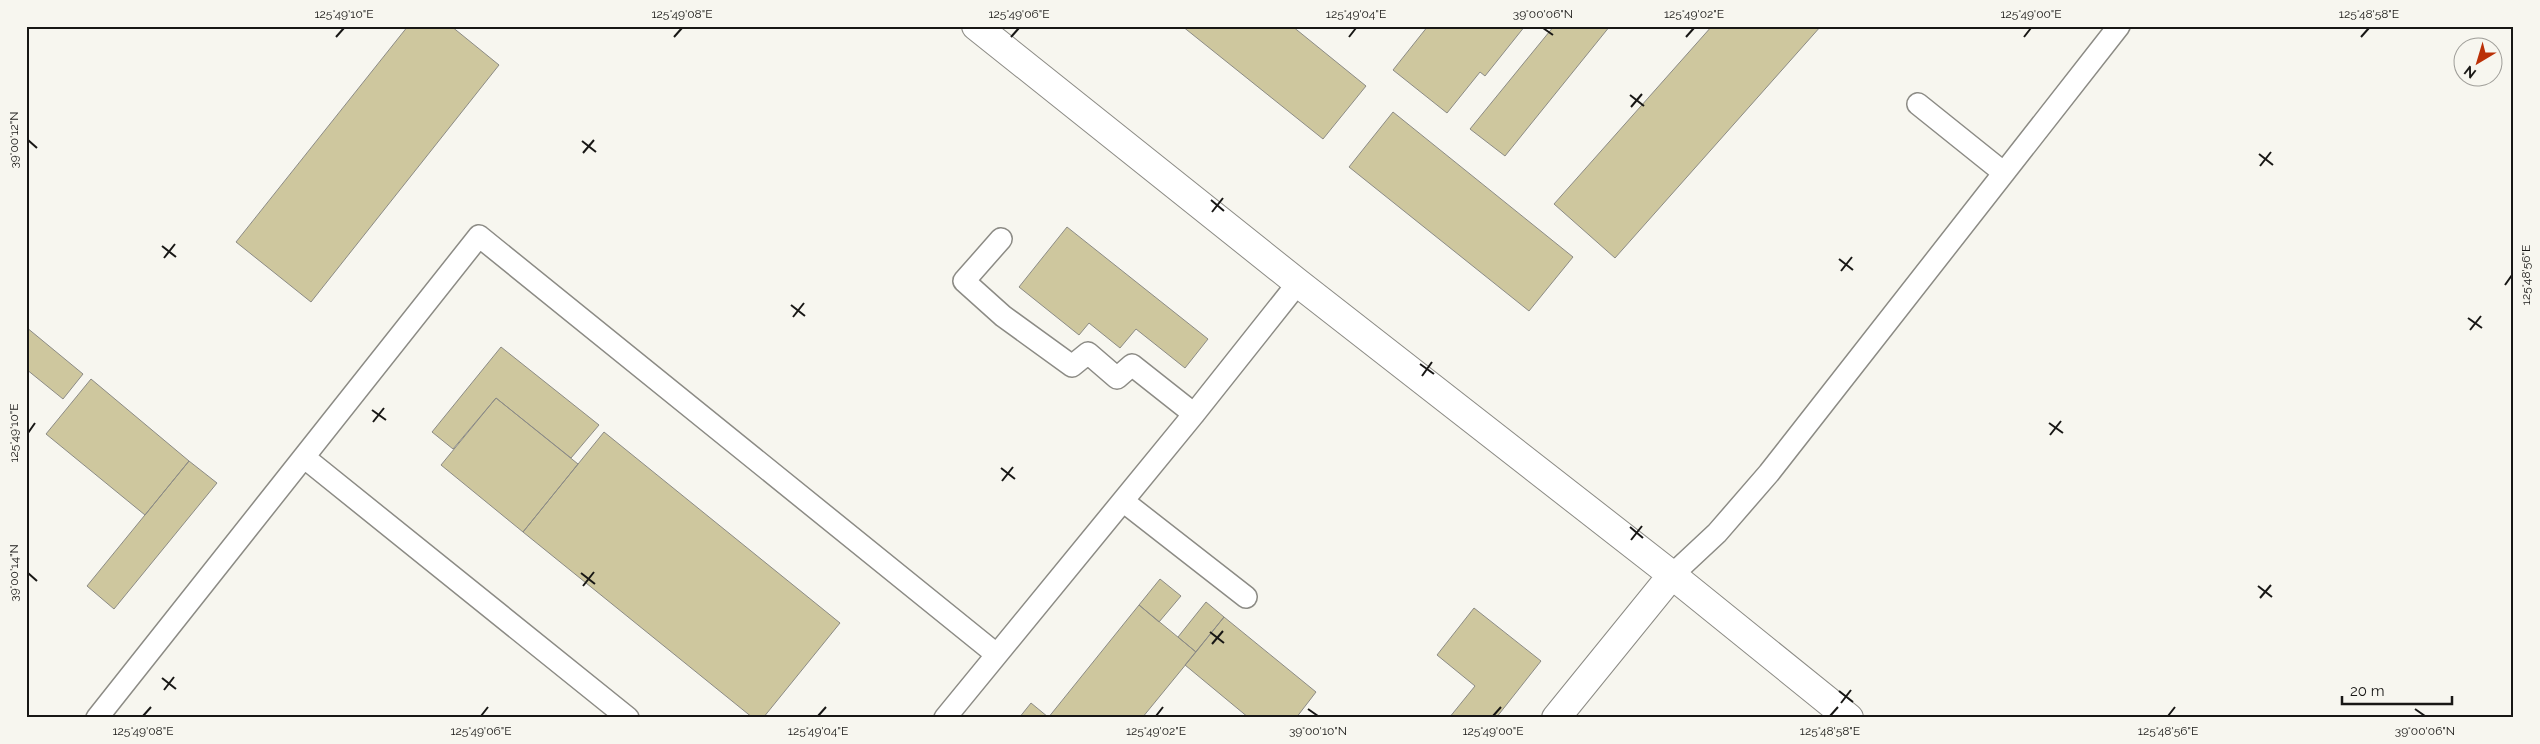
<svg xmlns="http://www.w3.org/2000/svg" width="2540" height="744" viewBox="0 0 2540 744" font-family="Raleway,sans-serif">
<rect width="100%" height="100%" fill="#f7f6ef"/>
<path fill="#cec79e" stroke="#8c8b85" d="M408,26H451L499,65L311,302L236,242Z
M1182,26H1292L1366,86L1323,139Z
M1428,26H1525L1485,76L1480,72L1447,113L1393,70Z
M1554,26H1610L1505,156L1470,129Z
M1712,26H1821L1615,258L1554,204Z
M1393,112L1573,257L1529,311L1349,167Z
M1067,227L1208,339L1185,368L1136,329L1120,348L1089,323L1079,335L1019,287Z
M26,327L83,374L63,399L26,369Z
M501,347L599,425L571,458L496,398L453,449L432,432Z
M91,379L189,461L145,515L46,434Z
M496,398L578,464L523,532L441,465Z
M604,432L840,623L763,718H753L523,532Z
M189,461L217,483L114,609L87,586Z
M1160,579L1181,596L1159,622L1139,605Z
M1206,602L1224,617L1196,652L1178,637Z
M1139,605L1196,652L1142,718H1048Z
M1474,608L1541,661L1496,718H1449L1475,686L1437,655Z
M1224,617L1316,692L1296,718H1249L1185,665Z
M1031,703L1048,717V718H1019Z"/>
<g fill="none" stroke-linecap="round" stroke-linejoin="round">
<defs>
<path id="lane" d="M1918,104L2004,173
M1001,239L964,281L1003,316L1072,366L1088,353L1117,378L1132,365L1194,414
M305,458L628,718
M1123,501L1246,597
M1672,575L1717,533L1769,473L2119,26
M97,718L479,236L996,654
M945,718L1194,414L1298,283"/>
<path id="secondary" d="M976,26L1298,283L1672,575L1849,718
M1556,718L1672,575"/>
</defs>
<use href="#lane" stroke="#8c8b85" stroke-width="24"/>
<use href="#secondary" stroke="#8c8b85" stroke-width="30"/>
<use href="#lane" stroke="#fff" stroke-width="21"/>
<use href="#secondary" stroke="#fff" stroke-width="28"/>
</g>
<path fill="none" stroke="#181715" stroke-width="2" d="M1543,28L1553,35M336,37L344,28M674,37L682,28M1011,37L1019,28M1349,37L1356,28M1686,37L1694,28M2024,37L2031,28M2361,37L2369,28M1630,95L1644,106M1631,107L1642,94M28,140L37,148M582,141L596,152M583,153L594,140M2259,154L2273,165M2260,166L2271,152M1211,200L1224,211M1212,212L1223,198M162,246L176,257M164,258L175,244M1839,259L1853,270M1841,271L1852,257M2505,285L2512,275M791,305L805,316M793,317L804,303M2468,318L2482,328M2470,330L2481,316M1420,364L1434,374M1422,376L1432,362M372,410L386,420M373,422L384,408M2049,423L2063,433M28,433L35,423M2050,435L2061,421M1001,468L1015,479M1002,481L1013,467M1630,527L1643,538M1631,540L1642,526M28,573L37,581M581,573L595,584M583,586L594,572M2258,586L2272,597M2260,598L2271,585M1210,632L1224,643M1212,644L1223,631M162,678L176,689M164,690L174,677M1839,691L1853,702M1841,703L1851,690M1308,709L1318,716M2415,709L2425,716M143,716L151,707M481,716L488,707M818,716L826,707M1156,716L1163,707M1493,716L1501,707M1830,716L1838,707M2168,716L2175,707"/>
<rect width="2540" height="744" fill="none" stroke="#f7f6ef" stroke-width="55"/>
<g transform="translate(2478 62) rotate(218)"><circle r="24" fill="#f7f6ef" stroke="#9e9d98"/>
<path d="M0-4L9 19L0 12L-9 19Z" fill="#ba3007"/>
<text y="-8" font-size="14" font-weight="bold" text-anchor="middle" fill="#181715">N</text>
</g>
<path d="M2342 696v8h110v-8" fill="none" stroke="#181715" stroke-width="2.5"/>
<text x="2350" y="696" font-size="15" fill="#181715" stroke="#f7f6ef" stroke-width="4" paint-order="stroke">20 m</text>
<rect x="28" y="28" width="2484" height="688" fill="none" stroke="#181715" stroke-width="2"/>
<g font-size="12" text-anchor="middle" fill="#181715">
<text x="344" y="18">125°49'10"E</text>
<text x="682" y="18">125°49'08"E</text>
<text x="1019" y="18">125°49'06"E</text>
<text x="1356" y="18">125°49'04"E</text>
<text x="1543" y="18">39°00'06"N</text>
<text x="1694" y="18">125°49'02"E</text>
<text x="2031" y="18">125°49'00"E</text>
<text x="2369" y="18">125°48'58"E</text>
<text transform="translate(14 140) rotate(-90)" y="4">39°00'12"N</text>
<text transform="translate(2526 275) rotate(-90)" y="4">125°48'56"E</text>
<text transform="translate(14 433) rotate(-90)" y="4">125°49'10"E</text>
<text transform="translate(14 573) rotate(-90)" y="4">39°00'14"N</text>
<text x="143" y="735">125°49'08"E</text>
<text x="481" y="735">125°49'06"E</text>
<text x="818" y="735">125°49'04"E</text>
<text x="1156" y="735">125°49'02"E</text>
<text x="1318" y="735">39°00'10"N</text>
<text x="1493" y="735">125°49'00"E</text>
<text x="1830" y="735">125°48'58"E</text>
<text x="2168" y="735">125°48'56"E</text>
<text x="2425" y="735">39°00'06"N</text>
</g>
</svg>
